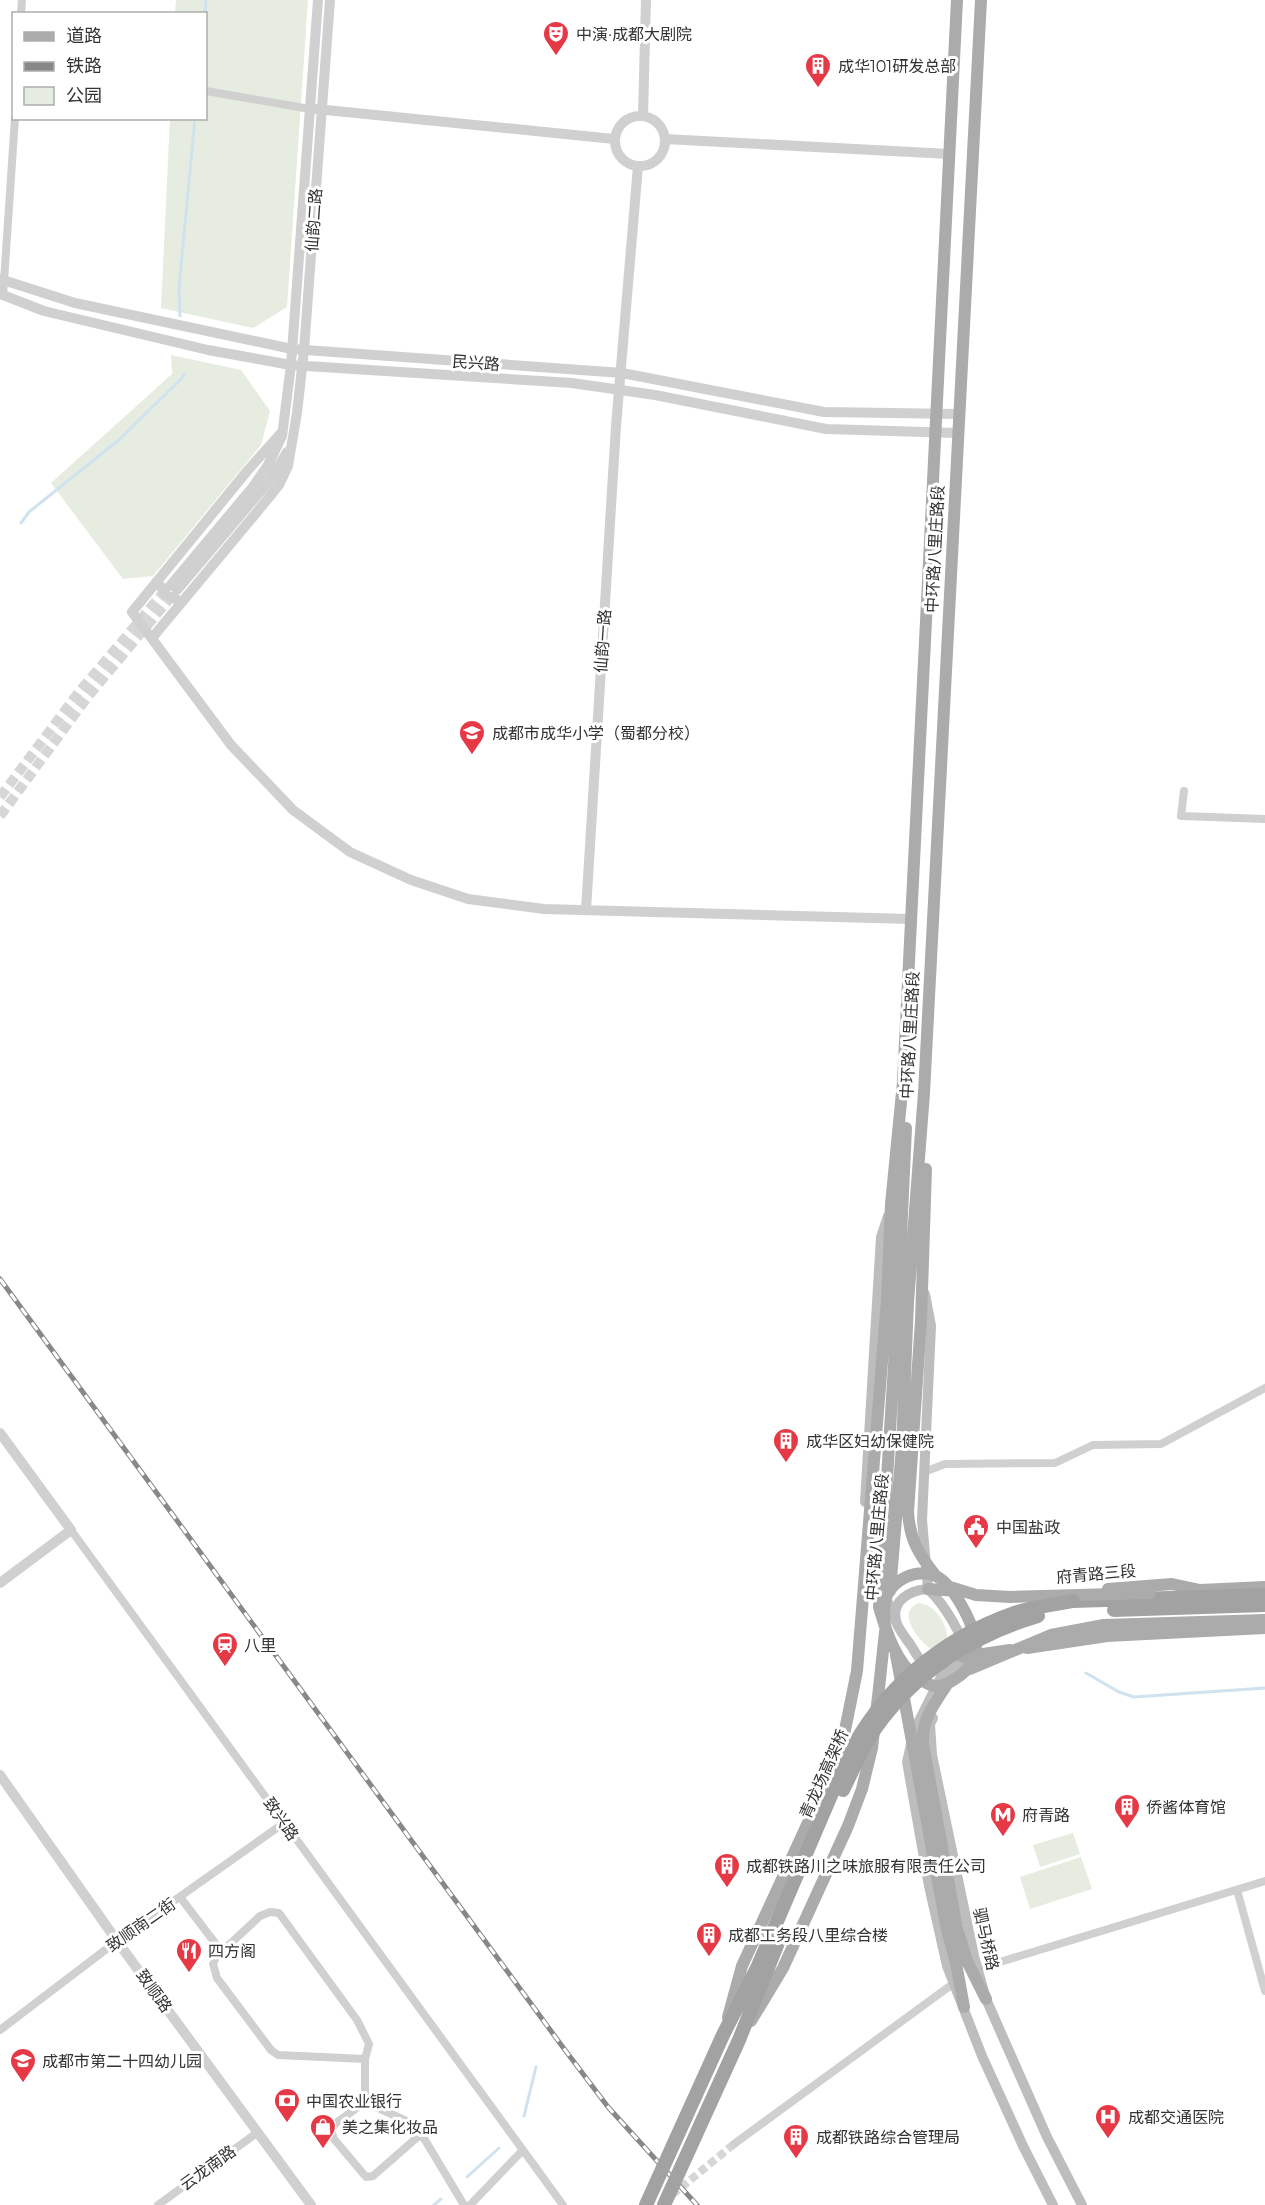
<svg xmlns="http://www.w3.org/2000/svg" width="1265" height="2205" viewBox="0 0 1265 2205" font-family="Montserrat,'Noto Sans SC',sans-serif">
<rect width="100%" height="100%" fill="#fff"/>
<path fill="#e6ecdf" d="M176,0H308L287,307L253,328L161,308L170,119L206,118V14L175,13Z
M171,355L241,370L270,411L261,445L153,576L123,579L51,483L172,374Z
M919,1603C935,1604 950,1627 947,1643L937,1651C925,1649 906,1625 909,1613C910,1608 914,1605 919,1603Z
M1073,1833L1080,1854L1040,1867L1033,1845Z
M1081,1857L1092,1889L1030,1909L1020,1877Z"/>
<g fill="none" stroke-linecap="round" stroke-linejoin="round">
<path stroke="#cfe2ee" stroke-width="3" d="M205,14L206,0
M180,316L179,288L195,118
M21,523L29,512L120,439L182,378L184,374
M1086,1673L1119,1692L1134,1697L1265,1688
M524,2116L536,2067
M467,2177L499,2148
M434,2205L441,2199"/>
<path stroke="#d6d6d6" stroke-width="8" stroke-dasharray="8 4" stroke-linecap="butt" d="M672,2195L734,2144"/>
<path stroke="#d6d6d6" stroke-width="10" stroke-dasharray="10 5" stroke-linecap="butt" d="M0,797L79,692L169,586
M0,816L86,699L175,592"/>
<path stroke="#d0d0d0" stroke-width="8" d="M21,14L22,0
M206,91L310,109
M3,296L15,118
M1184,791L1181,816L1265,819
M924,1472L945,1464L1055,1463L1093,1445L1161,1444L1265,1388
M71,1530L563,2205
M1237,1890L1265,1991
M180,1897L222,1952
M977,1969L1265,1881
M0,2030L117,1941L284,1823
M365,2059L278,2055L271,2050L217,1978L213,1964L216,1957L260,1916L270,1912L279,1913L357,2020L369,2044L365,2059V2102L411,2123L425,2140L464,2205
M365,2102L336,2123L331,2130L334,2139L366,2177L373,2176L421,2134
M734,2144L954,1983
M158,2205L258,2132
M470,2205L523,2150"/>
<path stroke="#d0d0d0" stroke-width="10" d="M316,109L614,139
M615 141a25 25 0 1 1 50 0a25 25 0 1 1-50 0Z
M643,116L646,0
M665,139L949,154
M0,279L75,303L292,349L622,373L824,412L958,414
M0,294L44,311L208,350L291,365L572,383L655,395L826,429L957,433
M282,432L248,470L132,612L231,745L293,810L350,852L411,880L468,899L544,909L910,919
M157,581L166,595L182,602
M170,586L252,488L268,465L282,436L291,365L318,0
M177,590L270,480L287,452
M152,638L257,512L279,485L288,466L297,413L304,350L330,0
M586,910L616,426L638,166
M0,1433L71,1530L0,1583
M0,1775L117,1941L311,2205"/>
<path stroke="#bdbdbd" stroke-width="10" d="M925,1294L931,1326L922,1520L928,1589
M865,1502L881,1237L888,1216
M867,1552L896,1622
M928,1589C941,1601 969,1640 963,1658C957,1675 934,1672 923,1663C918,1658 914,1650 910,1644C905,1637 900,1631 897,1624C889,1601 910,1590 928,1589Z
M944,1671L914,1731L907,1762L929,1886L947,1966L982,2056L1023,2146L1053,2205
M948,1684L956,1667
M933,1718L930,1724L932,1755L974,1956L986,1999L1047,2137L1082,2205"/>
<path stroke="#ababab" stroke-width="12" d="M887,1300L891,1204L903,1082L957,0
M898,1301L906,1128
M908,1302L924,1093L981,0
M921,1321L926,1169
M928,1589L959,1591
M1108,1589L1172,1584L1200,1590L1265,1587
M1104,1625L1265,1620
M1027,1648L1107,1636L1265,1628
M963,1657L1010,1650
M948,1683C935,1703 921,1720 923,1744L957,1928L967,1961L986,1999
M956,1963L964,2007
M751,2021L783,1968L848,1826L862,1789L872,1748L879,1688"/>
<path stroke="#a2a2a2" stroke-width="14" d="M1073,1601L1265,1595
M1114,1610L1265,1605"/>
<defs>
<path id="rail" d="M0,1279L562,2046L608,2107L697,2205"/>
</defs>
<use href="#rail" stroke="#888" stroke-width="5"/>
<use href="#rail" stroke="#fff" stroke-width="3" stroke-dasharray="9" stroke-linecap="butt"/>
<path stroke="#ababab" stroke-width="12" d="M921,1321L908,1512C910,1540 918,1553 935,1575
M950,1587L976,1595L1010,1597L1150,1593
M890,1591L902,1447L908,1302
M885,1627C884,1617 883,1604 887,1595C895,1579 916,1569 933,1575C952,1581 971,1620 975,1638C979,1657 971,1669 955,1679C949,1683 941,1687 934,1686C929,1685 921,1680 917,1678C896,1663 886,1631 879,1607L898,1301
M896,1655L947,1930L956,1963
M970,1669L1051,1635L1104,1625
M879,1688L885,1632
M728,2017L742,1966L829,1777L844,1735L857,1671L887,1300"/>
<path stroke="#a2a2a2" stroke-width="14" d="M843,1790C853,1770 862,1748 875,1729C914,1673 973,1635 1038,1616
M646,2205L723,2035L757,1968L847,1758C882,1689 940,1639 1014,1613C1033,1607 1053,1605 1073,1601
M664,2205L739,2040L780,1938"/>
</g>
<defs>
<symbol id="theatre-pin" viewBox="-11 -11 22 30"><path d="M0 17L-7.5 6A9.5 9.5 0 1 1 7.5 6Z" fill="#e63946" stroke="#fff"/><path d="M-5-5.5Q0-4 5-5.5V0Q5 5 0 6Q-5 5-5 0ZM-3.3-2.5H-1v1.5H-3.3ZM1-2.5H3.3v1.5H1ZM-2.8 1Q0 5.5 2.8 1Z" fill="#fff"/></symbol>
<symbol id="building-pin" viewBox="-11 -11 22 30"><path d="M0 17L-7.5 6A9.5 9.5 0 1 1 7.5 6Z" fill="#e63946" stroke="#fff"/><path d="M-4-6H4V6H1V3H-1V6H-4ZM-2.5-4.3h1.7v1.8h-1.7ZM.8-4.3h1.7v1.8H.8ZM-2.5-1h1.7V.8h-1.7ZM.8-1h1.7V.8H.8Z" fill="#fff"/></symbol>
<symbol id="school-pin" viewBox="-11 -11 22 30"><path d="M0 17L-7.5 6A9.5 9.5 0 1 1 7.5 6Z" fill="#e63946" stroke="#fff"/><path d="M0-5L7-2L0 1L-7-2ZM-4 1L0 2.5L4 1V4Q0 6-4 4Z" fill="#fff"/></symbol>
<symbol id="civic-pin" viewBox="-11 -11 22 30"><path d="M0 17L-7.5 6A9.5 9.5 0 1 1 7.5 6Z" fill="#e63946" stroke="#fff"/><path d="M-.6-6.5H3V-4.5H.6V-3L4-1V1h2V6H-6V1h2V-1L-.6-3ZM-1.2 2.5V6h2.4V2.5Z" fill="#fff"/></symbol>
<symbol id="station-pin" viewBox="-11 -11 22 30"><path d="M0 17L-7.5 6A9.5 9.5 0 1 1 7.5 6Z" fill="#e63946" stroke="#fff"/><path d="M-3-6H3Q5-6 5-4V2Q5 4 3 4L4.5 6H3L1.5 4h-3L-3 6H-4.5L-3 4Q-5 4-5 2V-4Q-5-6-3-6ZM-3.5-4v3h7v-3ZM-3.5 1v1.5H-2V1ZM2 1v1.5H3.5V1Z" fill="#fff"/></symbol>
<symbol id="metro-pin" viewBox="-11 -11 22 30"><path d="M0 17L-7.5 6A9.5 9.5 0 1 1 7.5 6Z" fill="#e63946" stroke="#fff"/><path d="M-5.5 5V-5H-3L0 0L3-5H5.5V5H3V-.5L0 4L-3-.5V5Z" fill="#fff"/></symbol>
<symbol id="restaurant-pin" viewBox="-11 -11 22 30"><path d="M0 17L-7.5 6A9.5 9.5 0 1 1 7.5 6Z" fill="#e63946" stroke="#fff"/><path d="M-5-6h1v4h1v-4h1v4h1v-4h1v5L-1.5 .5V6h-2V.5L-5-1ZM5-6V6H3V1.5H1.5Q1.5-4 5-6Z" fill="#fff"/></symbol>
<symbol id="bank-pin" viewBox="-11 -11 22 30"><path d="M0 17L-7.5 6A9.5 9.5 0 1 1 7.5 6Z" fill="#e63946" stroke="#fff"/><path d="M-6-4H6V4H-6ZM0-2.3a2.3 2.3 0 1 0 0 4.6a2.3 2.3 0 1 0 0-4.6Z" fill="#fff"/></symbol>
<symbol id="hospital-pin" viewBox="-11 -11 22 30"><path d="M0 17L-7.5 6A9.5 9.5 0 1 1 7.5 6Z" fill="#e63946" stroke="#fff"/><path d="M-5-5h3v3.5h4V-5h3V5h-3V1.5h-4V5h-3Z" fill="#fff"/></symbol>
<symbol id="shop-pin" viewBox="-11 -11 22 30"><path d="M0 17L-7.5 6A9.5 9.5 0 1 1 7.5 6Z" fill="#e63946" stroke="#fff"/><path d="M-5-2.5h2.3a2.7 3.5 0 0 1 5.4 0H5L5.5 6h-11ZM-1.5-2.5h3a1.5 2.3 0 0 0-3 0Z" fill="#fff"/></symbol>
</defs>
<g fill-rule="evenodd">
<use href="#theatre-pin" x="541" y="19" width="30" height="40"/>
<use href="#building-pin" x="803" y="51" width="30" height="40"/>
<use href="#school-pin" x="457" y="718" width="30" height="40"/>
<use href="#building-pin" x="771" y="1426" width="30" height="40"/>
<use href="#civic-pin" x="961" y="1512" width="30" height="40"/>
<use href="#station-pin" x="210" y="1630" width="30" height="40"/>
<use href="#building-pin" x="1112" y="1792" width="30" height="40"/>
<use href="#metro-pin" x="988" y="1800" width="30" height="40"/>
<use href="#building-pin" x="712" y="1851" width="30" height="40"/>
<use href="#building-pin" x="694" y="1920" width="30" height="40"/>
<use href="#restaurant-pin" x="174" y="1936" width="30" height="40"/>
<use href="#school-pin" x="8" y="2046" width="30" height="40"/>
<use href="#bank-pin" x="272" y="2086" width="30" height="40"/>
<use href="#hospital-pin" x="1093" y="2102" width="30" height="40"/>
<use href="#shop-pin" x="308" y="2112" width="30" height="40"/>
<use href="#building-pin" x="781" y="2122" width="30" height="40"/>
</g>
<g text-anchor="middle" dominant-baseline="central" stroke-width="6" stroke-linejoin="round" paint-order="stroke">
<g font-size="16" fill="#333" stroke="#fff" text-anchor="start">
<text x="576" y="34">中演·成都大剧院</text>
<text x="838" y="66">成华101研发总部</text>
<text x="492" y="733">成都市成华小学（蜀都分校）</text>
<text x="806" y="1441">成华区妇幼保健院</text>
<text x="996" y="1527">中国盐政</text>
<text x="244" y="1645">八里</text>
<text x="1146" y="1807">侨酱体育馆</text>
<text x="1022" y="1815">府青路</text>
<text x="746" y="1866">成都铁路川之味旅服有限责任公司</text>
<text x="728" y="1935">成都工务段八里综合楼</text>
<text x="208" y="1951">四方阁</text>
<text x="42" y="2061">成都市第二十四幼儿园</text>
<text x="306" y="2101">中国农业银行</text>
<text x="1128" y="2117">成都交通医院</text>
<text x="342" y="2127">美之集化妆品</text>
<text x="816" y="2137">成都铁路综合管理局</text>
</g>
<g font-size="16" fill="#333" stroke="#fff">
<text transform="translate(314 220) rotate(-86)">仙韵二路</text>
<text transform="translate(476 363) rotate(4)">民兴路</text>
<text transform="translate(935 549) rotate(-87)">中环路八里庄路段</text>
<text transform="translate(603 641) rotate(-86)">仙韵一路</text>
<text transform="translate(910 1035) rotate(-87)">中环路八里庄路段</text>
<text transform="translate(877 1537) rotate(-85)">中环路八里庄路段</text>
<text transform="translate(1096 1574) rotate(-5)">府青路三段</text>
<text transform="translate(824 1774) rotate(-66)">青龙场高架桥</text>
<text transform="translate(281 1819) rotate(55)">致兴路</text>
<text transform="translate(141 1925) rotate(-35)">致顺南二街</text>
<text transform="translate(986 1939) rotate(77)">驷马桥路</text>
<text transform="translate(154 1991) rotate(54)">致顺路</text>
<text transform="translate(208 2168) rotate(-36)">云龙南路</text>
</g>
</g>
<rect x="12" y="12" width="195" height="108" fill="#ffffff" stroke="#adadad" stroke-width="1.5"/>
<rect x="24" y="32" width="30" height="9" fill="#ababab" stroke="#adadad" stroke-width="1.5"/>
<text x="66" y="42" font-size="18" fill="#333333">道路</text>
<rect x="24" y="62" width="30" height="9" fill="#888888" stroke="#adadad" stroke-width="1.5"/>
<text x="66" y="72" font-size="18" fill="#333333">铁路</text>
<rect x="24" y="87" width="30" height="18" fill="#e6ecdf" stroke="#adadad" stroke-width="1.5"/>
<text x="66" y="102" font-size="18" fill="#333333">公园</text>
</svg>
